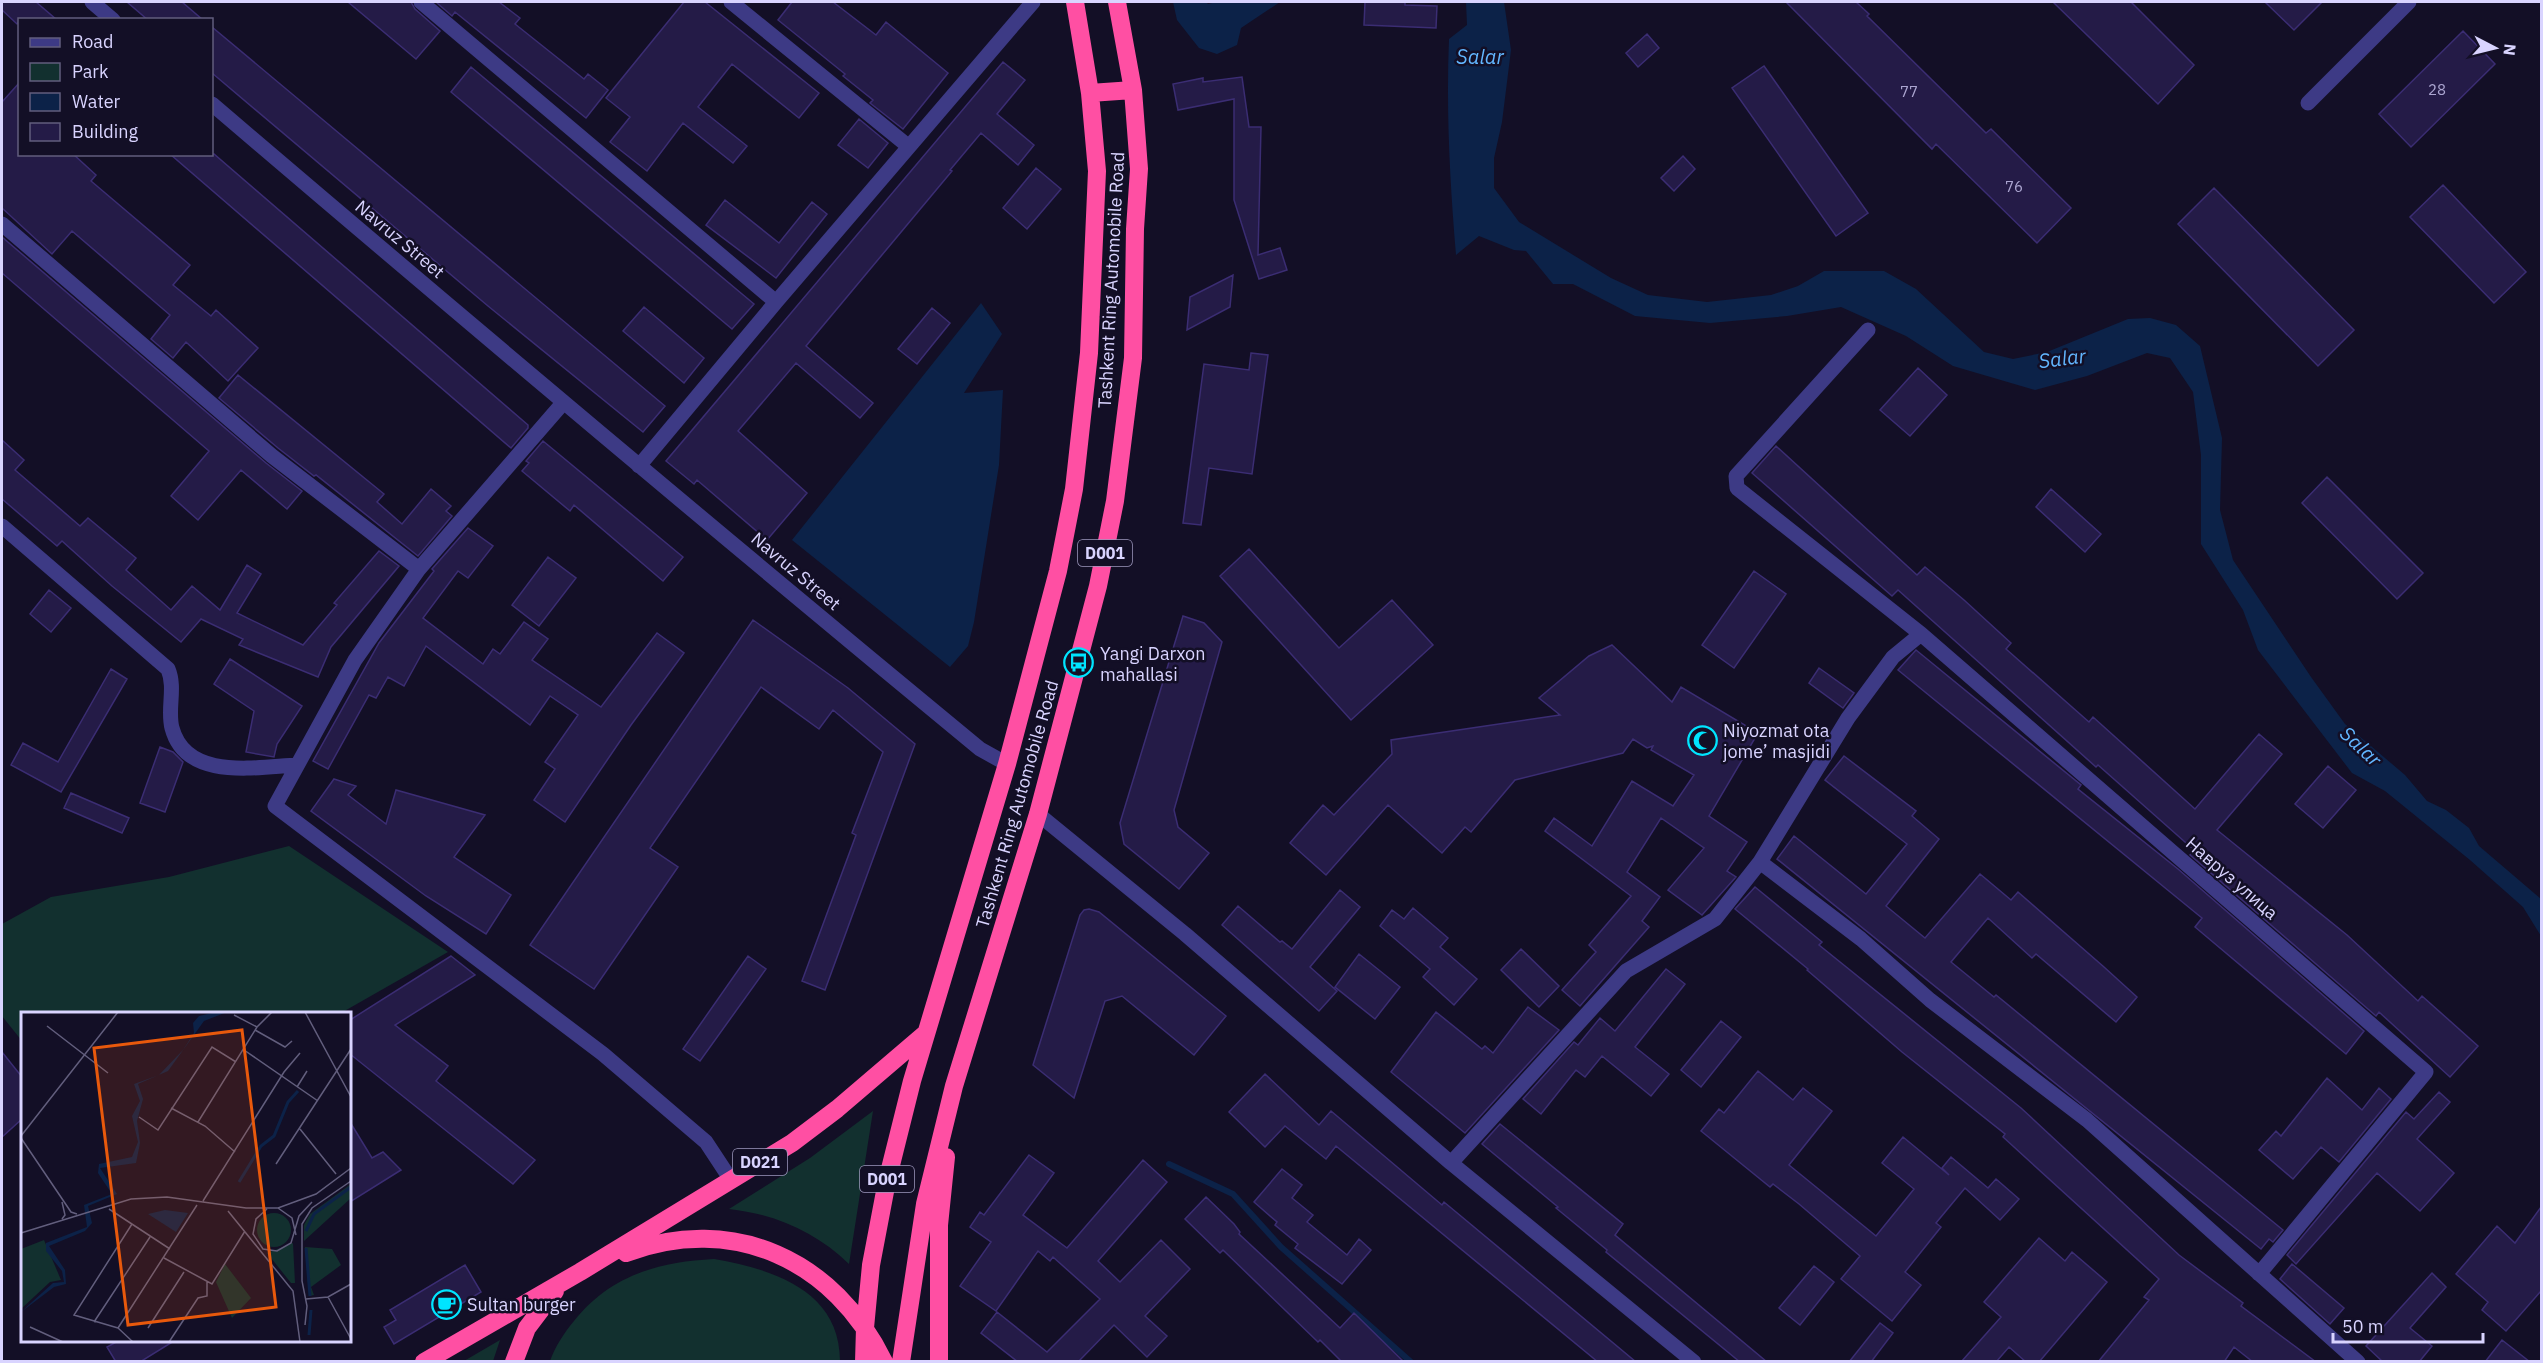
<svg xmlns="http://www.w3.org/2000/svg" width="2543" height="1363" viewBox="0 0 2543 1363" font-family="'IBM Plex Sans',sans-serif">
<rect width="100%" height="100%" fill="#130f26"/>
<path fill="#12302f" d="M289,846L448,952L341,1013L22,1014V1041L2,1016V924L51,897L169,877Z
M873,1111L849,1264C816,1232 775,1214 729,1209L810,1158Z
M714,1259C772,1269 840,1290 840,1361H550C555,1347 564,1333 574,1321C610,1276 657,1262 714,1259Z
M500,1340L493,1361H464Z"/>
<path fill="#0c2248" d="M1173,2H1206L1208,4L1216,2H1280L1241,28L1237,45L1217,54L1199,48L1177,20Z
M1466,2H1504L1511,50L1502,122L1494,158V188L1519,222L1611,278L1648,295L1707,302L1771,295L1798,286L1824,271H1884L1916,289L1984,352L2013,359L2047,352L2128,319L2150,318L2176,325L2200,346L2222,438L2220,510L2233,560L2311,677L2345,724L2405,775L2427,801L2446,810L2469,828L2479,846L2541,899V936L2523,907L2470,860L2385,791L2352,773L2258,650L2243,610L2201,544V455L2193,392L2170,358L2147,353L2087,376L2035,390L1953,366L1906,336L1841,307L1787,316L1710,323L1635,316L1573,284H1553L1526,251L1514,250L1479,236L1456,255C1450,183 1446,111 1449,39L1467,25Z
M981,303L1002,334L964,393L1003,390L999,465L974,622L968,646L950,667L792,540Z"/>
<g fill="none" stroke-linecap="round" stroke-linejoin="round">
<path stroke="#0c2248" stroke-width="6" d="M1169,1164L1233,1194L1281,1247L1411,1362"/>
</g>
<path fill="#241b47" stroke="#3b2d73" stroke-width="1.5" d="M2,2H36L57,20H20L17,24L2,10Z
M127,2H182L203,20H148Z
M348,2H411L415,9L440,31L416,59Z
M436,2H499L520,18L515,24L584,79L588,74L608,90L586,118L455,12L452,16Z
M684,2H705L819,93L799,118L732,64L698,107L747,146L733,163L683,123L647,171L610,142L630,117L606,98Z
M792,2H833L876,35L886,22L948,73L903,129L870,103L873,100L843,76L845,74L778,20Z
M1365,2H1405V5L1437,6L1436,28L1364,25Z
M1786,2H1856L1869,14L1867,16L1986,133L1991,129L2071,208L2037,243L1936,144L1932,149Z
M2053,2H2131L2194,65L2158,104Z
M2265,2H2322L2294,30Z
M212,27L665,406L643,432L488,306L212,73Z
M2463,31L2495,64L2411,147L2379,114Z
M1647,34L1659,48L1638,67L1626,53Z
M1003,62L1025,80L997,114L1034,145L1018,165L981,133L950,170L952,171L806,346L873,403L860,418L796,363L738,431L807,493L767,540L697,480L694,484L666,461Z
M1764,66L1868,213L1836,236L1732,88Z
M471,67L754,304L732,329L451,92Z
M1242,77L1249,127H1261L1258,255L1280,248L1287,270L1259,279L1234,200V99L1178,110L1173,84L1203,78V82Z
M20,82V154H73L96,175L91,181L190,265L173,285L211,316L216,310L258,348L228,381L186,342L173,358L151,339L170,315L72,231L52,254L2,208V102Z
M859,119L888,143L868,168L838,145Z
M170,154H214L528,425V428L511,448Z
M1683,156L1695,169L1674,191L1661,178Z
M1036,168L1061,189L1027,229L1003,208Z
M2443,185L2526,272L2494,303L2410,217Z
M2214,188L2354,330L2318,366L2178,224Z
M725,200L779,243L812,202L827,214L776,278L706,225Z
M2,237L266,463L302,491L287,509L241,470L198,520L171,496L209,451L2,273Z
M1233,275L1230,307L1187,330L1190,297Z
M644,307L704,358L684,383L623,331Z
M932,308L950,323L917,364L898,349Z
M1251,353L1268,355L1252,474L1209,468L1201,525L1183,523L1204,364L1249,370Z
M1918,368L1947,395L1910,436L1880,410Z
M238,375L384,494L377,502L402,524L431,489L451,506L446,511L452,516L418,556L316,475L314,476L278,448L219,398Z
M2,440L24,460L15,470L80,526L88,518L136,558L126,570L171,610L192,586L220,610L247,565L261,574L237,613L303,645L337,605L334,603L379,551L399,566L331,647L318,677L239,645L243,639L201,619L181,642L112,586L62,541L57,546L2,499Z
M543,441L683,557L663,581L574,505L570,511L522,471L529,463L526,461Z
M1776,446L1917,575L1925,567L1964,600L2011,643L2006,649L2089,722L2093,717L2195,809L2259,734L2282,754L2217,830L2347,935L2418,1001L2422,996L2478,1046L2450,1077L2379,1012L2376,1016L2190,855L2194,850L2098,765L2096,767L1898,590L1892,596L1752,473Z
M2327,477L2423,573L2397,599L2302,503Z
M2051,489L2101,534L2085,552L2036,507Z
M468,528L493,546L468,578L458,571L423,618L483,664L493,649L500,654L524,622L548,639L532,660L601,707L657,633L684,653L631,725L565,822L534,800L555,769L545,762L578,715L550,696L530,725L426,646L404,686L388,677L376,698L369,695L328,769L313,761L379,643L434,571L432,569Z
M1249,549L1339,648L1392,600L1433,645L1351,720L1220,576Z
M548,557L576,578L539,626L512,605Z
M1754,571L1786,594L1734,668L1702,645Z
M49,590L71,608L51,632L30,614Z
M1183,616L1204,623L1222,642L1174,810L1178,827L1209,853L1179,889L1124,844L1120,823Z
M753,620L848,688L915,744L825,990L802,981L856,835L852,833L883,752L833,710L819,729L761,687L650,848L678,867L594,989L530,945Z
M1612,645L1672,702L1681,687L1758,733L1709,816L1747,842L1727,871L1736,877L1702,915L1668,890L1704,848L1661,818L1627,872L1660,897L1642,921L1649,927L1580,1006L1562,990L1596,952L1589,945L1631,896L1545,831L1554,818L1592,846L1632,781L1673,806L1694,775L1651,750L1653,746L1647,748L1633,739L1623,753L1515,780L1471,832L1465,827L1442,853L1388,805L1326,875L1290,843L1323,805L1334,815L1392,754L1391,740L1560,715L1539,698L1589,656Z
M1916,650L2081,785L2078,789L2178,869L2364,1031L2346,1054L2195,927L2202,918L1898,670Z
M230,659L302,706L277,744L274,757L246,752L254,711L214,684Z
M1819,668L1854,693L1843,708L1809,683Z
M111,669L127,679L61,792L11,765L23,743L58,762Z
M160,747L173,752L183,762L165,812L140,803Z
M1844,756L1916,811L1912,816L1939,839L1886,906L1925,938L1980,874L2011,900L2018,892L2104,967L2137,997L2116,1022L2036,954L2032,958L1988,918L1951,962L1994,997L1996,995L2283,1230L2273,1242L2269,1239L2261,1249L1777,859L1794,836L1866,894L1907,844L1825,780Z
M2328,766L2356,790L2323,828L2295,804Z
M334,779L356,786L348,795L386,824L396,790L485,815L454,857L511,895L486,934L426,896L311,811Z
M71,793L129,818L122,833L64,808Z
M1755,887L1822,942L1819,945L2021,1108L2179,1255L2243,1303L2241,1306L2316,1362H2253L2234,1347L2224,1362H2098L2149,1300L2144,1297L2159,1279L2003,1137L2005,1134L1902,1052L1807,970L1808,969L1735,909Z
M1340,890L1360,907L1310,967L1337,991L1319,1011L1222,925L1238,906L1280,942L1282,941L1292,949Z
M1413,908L1448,938L1440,947L1477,979L1454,1005L1423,977L1430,969L1380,926L1392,910L1404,919Z
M1089,909L1099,912L1226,1016L1194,1055L1122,996L1105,1001L1074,1098L1033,1065L1080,915L1084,910Z
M1521,949L1559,986L1539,1007L1501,970Z
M1359,954L1400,987L1375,1019L1335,987Z
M451,956L475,975L395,1025L448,1066L436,1081L535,1160L513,1184L350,1054V1020Z
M748,956L766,969L700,1061L683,1049Z
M1666,969L1685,984L1635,1047L1669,1074L1651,1096L1602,1056L1585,1077L1576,1070L1541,1114L1523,1099L1574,1042L1578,1045L1600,1018L1615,1031Z
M1528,1007L1559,1030L1465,1133L1391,1072L1436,1012L1482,1049L1485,1046L1493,1053Z
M1721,1021L1741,1037L1701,1087L1681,1070Z
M2,1052L22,1077V1119L2,1137Z
M1758,1071L1793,1100L1803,1088L1832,1111L1789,1165L1876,1236L1914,1189L1882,1163L1903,1137L1949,1175L1942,1168L1951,1157L1988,1188L1996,1179L2019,1199L2000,1220L1965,1188L1936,1223L1941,1227L1905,1272L1921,1285L1892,1321L1841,1279L1860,1256L1799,1204L1773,1184L1770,1187L1701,1131L1719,1109L1724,1113Z
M1265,1074L1319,1125L1331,1111L1442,1205L1444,1202L1636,1362H1598L1336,1146L1326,1159L1285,1126L1265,1147L1229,1112Z
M2327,1078L2362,1110L2379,1088L2391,1099L2339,1162L2321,1147L2293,1179L2259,1150L2276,1131L2281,1136Z
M2439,1092L2450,1102L2417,1139L2454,1173L2420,1211L2377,1173L2296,1264L2287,1255L2406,1112L2414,1119Z
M350,1122L372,1158L383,1152L401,1170L350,1202Z
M1500,1124L1623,1224L1615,1235L1767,1362H1740L1606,1252L1607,1250L1556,1208L1558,1207L1482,1144Z
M1029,1155L1054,1173L1023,1215L1067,1248L1143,1160L1167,1182L1098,1261L1120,1282L1161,1240L1190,1269L1145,1316L1167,1336L1147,1357L1114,1325L1078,1362H1018L981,1333L997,1312L1047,1352L1100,1299L1053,1257L1050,1261L1038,1251L996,1311L960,1286L991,1242L970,1227L980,1212L984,1215Z
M1282,1169L1302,1185L1292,1198L1313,1215L1307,1222L1347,1255L1359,1239L1371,1250L1342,1284L1295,1248L1298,1244L1275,1225L1277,1222L1254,1202Z
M1206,1197L1234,1224L1240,1232L1239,1234L1340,1328L1354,1313L1404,1362H1342L1320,1340L1318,1342L1223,1250L1220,1253L1185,1219Z
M2541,1207V1291L2506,1331L2482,1310L2488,1302L2456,1274L2497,1226L2515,1243Z
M2039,1238L2065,1261L2072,1252L2107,1282L2039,1362H2026L2009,1347L1996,1362H1961L2001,1317L1984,1302Z
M2292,1264L2344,1308L2330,1324L2280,1279Z
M465,1265L481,1292L394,1344L384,1327L396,1320L390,1310Z
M1814,1266L1834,1282L1800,1325L1779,1308Z
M2432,1273L2446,1287L2410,1328L2432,1346L2419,1362H2383L2366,1346Z
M1880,1323L1893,1333L1871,1362H1849Z
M2502,1340L2530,1362H2485Z
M118,1341H174L140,1362H116L107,1347Z"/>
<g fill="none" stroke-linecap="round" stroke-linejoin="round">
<path stroke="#3d3a85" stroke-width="15" d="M92,2L113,20
M421,2L776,302
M731,2L908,146
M2308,103L2409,2
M212,104C466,321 722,536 980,749L1007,764
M2,224L272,456L419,569
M1868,330L1736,476L1737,488L1921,634L2426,1072L2259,1274
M563,403L419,569L355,660L275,806L603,1054L706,1142L731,1180
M639,466L776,302L1033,2
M2,526L168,669C176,688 167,709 172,728C186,781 256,767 297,765
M1038,814L1185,934L1451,1163L1694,1362
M1760,862L1861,939L1930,1000L2087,1120L2358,1362
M1451,1163L1626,971L1715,919L1760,862L1848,718L1893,657L1921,634"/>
<path stroke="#ff4fa3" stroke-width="18" d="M1090,93L1133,90
M626,1253C733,1213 835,1260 884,1362
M424,1362L580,1272L792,1143L837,1109L926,1033
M514,1362L527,1328L555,1291
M864,1362L865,1328L871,1265L887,1181L912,1081L1007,764L1058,571L1074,489L1089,353L1097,171L1090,93L1075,2
M901,1362L925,1204L954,1086L1038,814L1098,586L1115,501L1133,358L1135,229L1139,169L1133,90L1117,2
M939,1362V1225L946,1157"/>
</g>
<defs>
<symbol id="bus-ring" viewBox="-11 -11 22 22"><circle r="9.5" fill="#130f26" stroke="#00e5ff" stroke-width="1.5"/><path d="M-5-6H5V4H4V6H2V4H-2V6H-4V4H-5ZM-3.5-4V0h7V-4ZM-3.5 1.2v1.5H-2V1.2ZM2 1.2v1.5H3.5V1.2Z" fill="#00e5ff"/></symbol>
<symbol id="mosque-ring" viewBox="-11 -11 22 22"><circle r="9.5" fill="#130f26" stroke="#00e5ff" stroke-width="1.5"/><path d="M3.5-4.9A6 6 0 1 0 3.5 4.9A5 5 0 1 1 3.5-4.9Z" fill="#00e5ff"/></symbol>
<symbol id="cafe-ring" viewBox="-11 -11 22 22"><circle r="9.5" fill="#130f26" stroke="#00e5ff" stroke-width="1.5"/><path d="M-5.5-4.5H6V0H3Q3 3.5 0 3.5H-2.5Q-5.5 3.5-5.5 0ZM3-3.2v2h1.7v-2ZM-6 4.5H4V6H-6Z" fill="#00e5ff"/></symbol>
</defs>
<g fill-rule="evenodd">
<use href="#bus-ring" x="1062" y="646" width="33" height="33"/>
<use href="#mosque-ring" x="1686" y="724" width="33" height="33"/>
<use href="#cafe-ring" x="430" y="1288" width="33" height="33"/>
</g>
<g text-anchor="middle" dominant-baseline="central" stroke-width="5" stroke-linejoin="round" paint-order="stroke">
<g font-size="15" fill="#aca6d1">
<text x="2437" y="89">28</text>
<text x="1909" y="91">77</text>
<text x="2014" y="186">76</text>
</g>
<g fill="#130f26" stroke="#9e99be" stroke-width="1.5">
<rect x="1078" y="540" width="54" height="26" rx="4.5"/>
<rect x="733" y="1149" width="54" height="26" rx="4.5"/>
<rect x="860" y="1166" width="54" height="26" rx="4.5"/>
</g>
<g font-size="16" font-weight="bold" fill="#d9d4ff">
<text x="1105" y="553">D001</text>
<text x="760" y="1162">D021</text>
<text x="887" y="1179">D001</text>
</g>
<g font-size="18" fill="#d9d4ff" stroke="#130f26">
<text transform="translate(400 239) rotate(40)">Navruz Street</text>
<text transform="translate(1111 280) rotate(-87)">Tashkent Ring Automobile Road</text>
<text transform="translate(796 571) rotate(40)">Navruz Street</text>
<text transform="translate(1017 804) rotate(-74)">Tashkent Ring Automobile Road</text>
<text transform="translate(2232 878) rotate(41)">Навруз улица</text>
</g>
<g font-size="18" fill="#d9d4ff" stroke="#130f26" text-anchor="start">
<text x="1100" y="653">Yangi Darxon<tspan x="1100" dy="21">mahallasi</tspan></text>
<text x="1723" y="730">Niyozmat ota<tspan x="1723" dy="21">jome’ masjidi</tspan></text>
<text x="467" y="1304">Sultan burger</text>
</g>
<g font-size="20" font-style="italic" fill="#62b6ff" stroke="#130f26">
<text x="1480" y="56">Salar</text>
<text transform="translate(2062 358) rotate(-7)">Salar</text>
<text transform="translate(2361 746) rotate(43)">Salar</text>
</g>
</g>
<g transform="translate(21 1012)">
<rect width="330" height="330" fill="#130f26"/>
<path d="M330,172V186L283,229V213L289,202ZM236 218a17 17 0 1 1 34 0a17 17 0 1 1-34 0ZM23,228L40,268L29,270L0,297V237ZM272,231L274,271H270L246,241ZM284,235L311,237L320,253L290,275L293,283L288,284ZM204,252L230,286L211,306L195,270Z" fill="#12302f"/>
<path d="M195,0H206L183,9L147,59L117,72L122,87L116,109L119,131L115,151L79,156L96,182L67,194L71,211L64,219L28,234L44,258L45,272L33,275L0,300L32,271L43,270L41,259L25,239V231L66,215L63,193L91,182L77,161L78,152L111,145L117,130L111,104L119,89L113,72L138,63L162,38L173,21L172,11L178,4ZM144,198L167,201L155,220L127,202Z" fill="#0c2248"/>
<path fill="none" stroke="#0c2248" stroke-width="3" d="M218,170L240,134L253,124L267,90L277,79M285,219L293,202L330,175M285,236L289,284M288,323L290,298"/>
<path fill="none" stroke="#625e7d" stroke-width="1.5" d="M284,0L330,85M213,3L236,15M26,14L87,61M234,18L264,35L271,29M223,38L297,89M276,75L286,59M150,96L184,114L214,140M118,105L137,118L191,35L215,50M177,110L236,15L251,0M279,117L315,162M0,124L97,0M0,126L50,200L56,202M255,152L330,37M182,189L263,60L279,41M41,190L44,203L41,207M257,196L271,206L275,223M88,197L149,237M246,197L235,207L232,222L242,237L256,239L270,231L278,204L291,190M207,199L272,279L279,330M0,221L110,187L146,185L225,196H257L295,182L330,156M143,246L191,272L224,219M307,285L330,327M285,287L307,285L330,272M73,310L129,225M284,313L286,294L281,269V212L291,196L330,169M9,315L42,330M97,316L53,303L111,212M127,316L163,260M112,330L97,316L176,193M148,330L177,286L186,284V270"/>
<path fill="#e8590c" fill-opacity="0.15" stroke="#e8590c" stroke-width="3" d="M221,18L255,295L107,313L73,36Z"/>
<rect width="330" height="330" fill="none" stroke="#d9d4ff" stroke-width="3"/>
</g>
<rect width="2543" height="1363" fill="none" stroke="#d9d4ff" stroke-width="6"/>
<rect x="18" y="18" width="195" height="138" fill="#130f26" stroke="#625e7d" stroke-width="1.5"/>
<rect x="30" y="38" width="30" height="9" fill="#3d3a85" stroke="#625e7d" stroke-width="1.5"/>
<text x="72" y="48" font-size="18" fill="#d9d4ff">Road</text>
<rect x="30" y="63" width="30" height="18" fill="#12302f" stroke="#625e7d" stroke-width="1.5"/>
<text x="72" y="78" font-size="18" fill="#d9d4ff">Park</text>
<rect x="30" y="93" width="30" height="18" fill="#0c2248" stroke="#625e7d" stroke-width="1.5"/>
<text x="72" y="108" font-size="18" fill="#d9d4ff">Water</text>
<rect x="30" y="123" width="30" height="18" fill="#241b47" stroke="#625e7d" stroke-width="1.5"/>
<text x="72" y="138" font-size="18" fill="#d9d4ff">Building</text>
<g transform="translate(2495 48) rotate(97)" stroke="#130f26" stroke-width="4.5" paint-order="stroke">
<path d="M0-4.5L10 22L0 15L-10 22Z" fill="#d9d4ff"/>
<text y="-9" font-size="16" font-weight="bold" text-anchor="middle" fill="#d9d4ff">N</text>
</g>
<path d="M2333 1333v9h150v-9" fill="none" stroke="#d9d4ff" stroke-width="3"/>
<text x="2342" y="1333" font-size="18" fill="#d9d4ff" stroke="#130f26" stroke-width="4.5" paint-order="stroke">50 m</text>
</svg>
